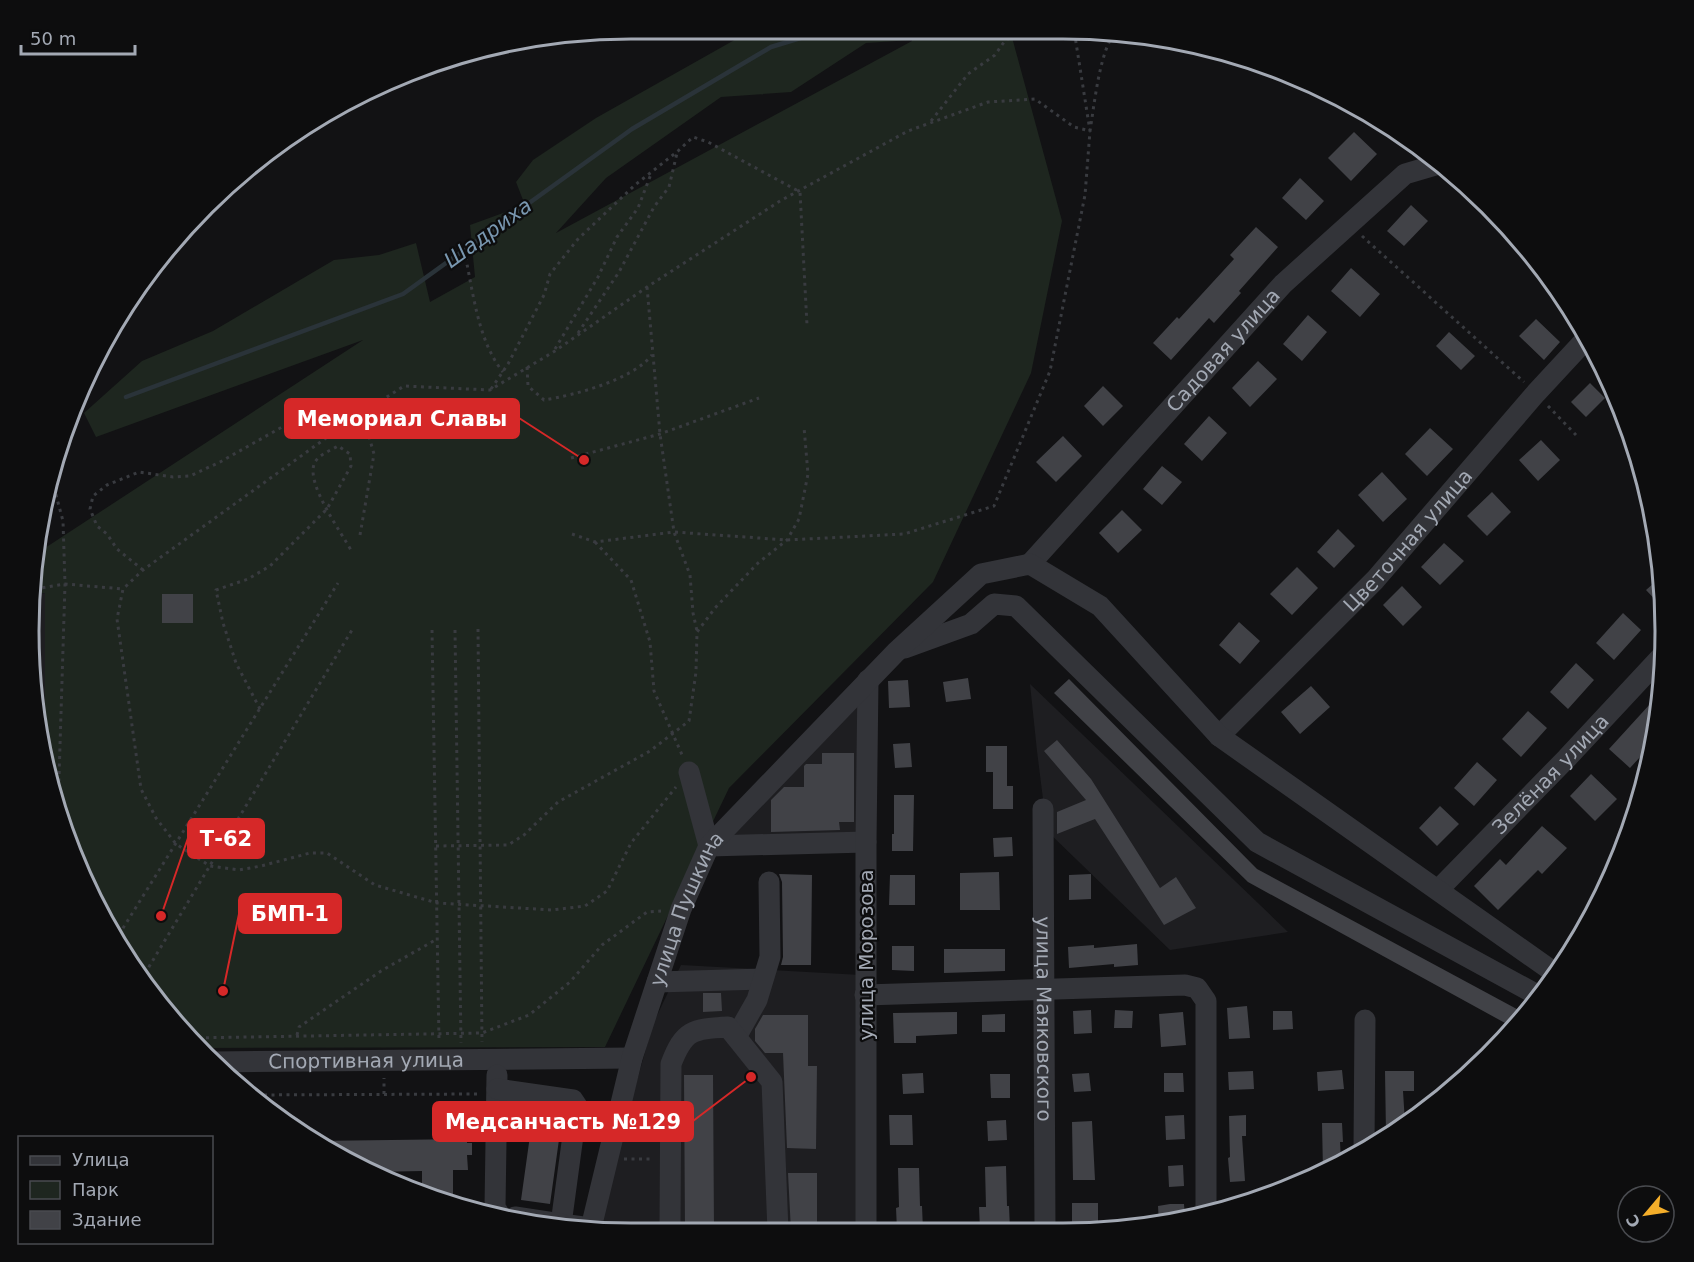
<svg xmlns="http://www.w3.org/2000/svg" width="1694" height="1262" viewBox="0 0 1694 1262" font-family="'DejaVu Sans',sans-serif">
<rect width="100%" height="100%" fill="#121214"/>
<path fill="#1e1e21" d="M45,593V749L30,671L35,594Z
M1030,684L1288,932L1170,950L1047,831L1037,751Z
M861,704L859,843L718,844L819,735Z
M681,965L861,975L868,1230L596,1232L623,1130L653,1024Z"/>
<path fill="#1e261f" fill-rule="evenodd" d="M754,29L1010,30L1062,221L1031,373L933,582L729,788L605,1047L200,1048L153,998L109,932L61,825L45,749V593L35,594L38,549L45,548L363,340L96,437L84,413L142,361L213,331L334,260L379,255L416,243L430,302L475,277L470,225L525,205L516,182L533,160L596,118ZM912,40V41L556,233L606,178L721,97L791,92L866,43Z"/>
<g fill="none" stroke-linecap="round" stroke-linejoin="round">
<path stroke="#2a3339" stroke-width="4.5" d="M126,397L403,294L632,129L771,47L830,29"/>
</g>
<path fill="#414247" d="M1354,132L1377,154L1351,181L1328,158Z
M1300,178L1324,201L1306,220L1282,198Z
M1411,205L1428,221L1404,246L1387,231Z
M1256,227L1278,247L1239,291L1241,293L1214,323L1209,318L1171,360L1153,343L1177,317L1179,319L1234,259L1230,255Z
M1351,268L1380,294L1360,317L1331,291Z
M1308,315L1327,332L1302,361L1283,344Z
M1536,319L1560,342L1544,360L1519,336Z
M1449,332L1475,356L1461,370L1436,346Z
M1258,361L1277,379L1250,407L1232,388Z
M1590,383L1605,398L1586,417L1571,402Z
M1103,386L1123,406L1103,426L1084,406Z
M1209,416L1227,433L1202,461L1184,444Z
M1430,428L1453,449L1427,476L1405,454Z
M1063,436L1082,456L1056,482L1036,462Z
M1541,440L1560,460L1538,481L1519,460Z
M1162,466L1182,482L1162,505L1143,489Z
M1382,472L1407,499L1383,522L1358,495Z
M1492,492L1511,512L1487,536L1467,516Z
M1122,510L1142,530L1118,553L1099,533Z
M1338,529L1355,546L1334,568L1317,552Z
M1444,543L1464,561L1440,585L1421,567Z
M1297,567L1318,588L1292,615L1270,594Z
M1662,576L1664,592V609L1646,590Z
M1402,586L1422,607L1403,626L1383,605Z
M162,594H193V623H162Z
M1623,613L1641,630L1614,660L1596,643Z
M1239,622L1260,641L1240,664L1219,645Z
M1576,663L1594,680L1568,709L1550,692Z
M968,678L971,699L946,702L943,682Z
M1069,679L1257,869L1526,1014L1516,1029L1248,882L1054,693Z
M908,680L910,707L889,708L888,681Z
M1311,686L1330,707L1300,734L1281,712Z
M1661,692L1660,710L1652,744L1630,768L1609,749Z
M1528,711L1547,728L1521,757L1502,739Z
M1057,740L1091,779L1160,888L1176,877L1196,908L1164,925L1095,819L1057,834V812L1086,800L1044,751Z
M910,743L912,767L895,768L893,744Z
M986,746H1007V786H1013V809H993V772H986Z
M822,753H854V822H839L840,830L771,832V800L784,787H804V766L806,764H822Z
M1477,762L1497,780L1474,806L1454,788Z
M1591,774L1617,799L1595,821L1570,796Z
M894,795H914L913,851H892V834H894Z
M1440,806L1459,824L1437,846L1419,828Z
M1542,826L1567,848L1542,874L1538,870L1498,910L1474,886L1500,859L1506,865Z
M1012,837L1013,856L994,857L993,838Z
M999,872L1000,910H960V873Z
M779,874L812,875L811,965H781L783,957L782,882Z
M1091,874V899L1069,900V875Z
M890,875H915V905H889Z
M1137,944L1138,965L1114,967V964L1069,968L1068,947L1094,945V948Z
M892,946H914V971L892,970Z
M944,949H1005V971L944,973Z
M703,993H721L722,1011L703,1012Z
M1247,1006L1250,1038L1229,1039L1227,1008Z
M1091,1010L1092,1033L1074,1034L1073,1011Z
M1115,1010L1133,1011L1132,1028H1114Z
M1273,1011H1292L1293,1029L1273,1030Z
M957,1012V1034L916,1036V1043H894L893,1013Z
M1183,1012L1186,1045L1161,1047L1159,1014Z
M1005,1014V1032H982V1015Z
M763,1015H808V1066H817L816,1149L787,1148L783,1053H765L755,1041V1029Z
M1342,1070L1344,1089L1318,1091L1317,1072Z
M1253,1071L1254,1089L1229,1090L1228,1072Z
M1385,1071H1414V1091H1403L1405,1123L1386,1134Z
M923,1073L924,1093L903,1094L902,1074Z
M1089,1073L1091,1091L1074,1092L1072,1074Z
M1164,1073H1183L1184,1092H1164Z
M990,1074H1010V1098H991Z
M684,1075H713L714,1231L685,1232Z
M534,1107L563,1111L550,1204L521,1200Z
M889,1115H912L913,1145H890Z
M1184,1115L1185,1139L1166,1140L1165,1116Z
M1246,1115V1136H1242L1245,1181L1230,1182L1228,1158L1230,1157L1229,1116Z
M1006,1120L1007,1140L988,1141L987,1121Z
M1092,1121L1095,1180H1073L1072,1122Z
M1322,1123H1342L1343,1142H1340L1341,1160L1323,1171Z
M467,1139V1143H472V1155H467L468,1170H453V1205L438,1202L422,1195V1171L372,1172L330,1153L314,1141Z
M1183,1165L1184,1186L1169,1187L1168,1166Z
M1006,1166L1007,1206H1009L1010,1229H980L979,1207H986L985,1167Z
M898,1168H919L920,1206H922L923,1230H897L896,1208L899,1207Z
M788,1173H817V1231H791Z
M1072,1203H1098V1223L1072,1222Z
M1170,1204H1184L1185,1217L1159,1224L1158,1206Z"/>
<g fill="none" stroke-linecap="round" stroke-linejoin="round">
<path stroke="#393b40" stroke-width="3" stroke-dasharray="3 4.5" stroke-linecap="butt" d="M931,121L968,74L995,55L1004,42L1019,30
M1362,236L1524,382
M464,250C473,289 477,340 503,372
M647,287L660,434L674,532L690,575L693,613L697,631
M578,333L619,272L654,207L669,187L677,153
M555,349L598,277L617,237L638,208L651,174
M527,367L528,386L544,400C575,395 632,380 652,355
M491,389L508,364L544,295L550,274L578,239L635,185L678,151L693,137L708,142L800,192L807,325
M1548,406L1576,435
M571,458L660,434L759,398
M52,480L63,521L65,584L58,810
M572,534L595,542L674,532L787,540L904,534L994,506L1050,371L1085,195L1090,131L1074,30
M360,535L374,454L366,426L351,420L143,570L123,589L117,619L141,789L156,818L176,844L210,866L239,870L261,866L310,853H327L375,885L437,903L552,910L585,906L607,891L631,843L676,787
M595,542L631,580L650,642L654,691L683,757
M143,570L117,549L107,534L97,526L90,509L93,496L107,485L139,472L173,477L190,476L220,462L291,422L325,411L351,420L404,386L490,390L555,351L647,287L780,201L908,131L988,102L1035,99L1074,127L1090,131C1094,107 1100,47 1116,32
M35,589L65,584L123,589
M478,629L482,1042
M432,630L439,1042
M455,630L461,1043
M260,709L236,663L223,623L216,590L248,579L270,566L327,509L351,466L350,454L338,446C331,450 319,455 315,462C304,482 342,533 352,552
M436,846L508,845L524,835L558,802L650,751L689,721L696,672L697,632L715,608L758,563L787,540L799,519L808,474L804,427
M115,941L338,583
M141,980L352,630
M297,1035L299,1027L381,971L437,939
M191,1038L482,1033L529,1015L570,982L602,945L647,912L661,911
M384,1094V1078
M249,1095L479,1094
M624,1159H654"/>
<g stroke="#333439" stroke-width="21">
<path id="s1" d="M1030,564L1283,284L1405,174L1439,164"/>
<path d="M905,648L971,624L994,604L1016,606L1257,842L1539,996"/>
<path id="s2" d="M1219,736L1375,580L1536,393L1587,338"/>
<path d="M689,772L709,846L866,842"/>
<path id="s3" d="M1043,809L1045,1229"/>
<path id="s4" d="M1439,889L1567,758L1662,656"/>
<path d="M657,982L763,979"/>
<path d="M865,995L1185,985L1197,988L1206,1001V1211"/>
<path d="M736,1037L757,1000L770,957L769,882"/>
<path id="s5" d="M213,1062L632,1058"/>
<path d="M497,1075L495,1207L499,1214"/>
<path d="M497,1089L573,1100L577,1106L561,1224L591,1228"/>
<path d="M1364,1147L1365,1020"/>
<path d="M515,1217L561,1224"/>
<path d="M866,1230V842L868,680"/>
<path id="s6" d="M590,1232L632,1058L681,909L709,846L896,652L981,574L1030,564L1100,606L1219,736L1555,973"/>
<path d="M667,1232L670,1226L671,1064C684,1030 692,1029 728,1027L772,1082L778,1231"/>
</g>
</g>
<g text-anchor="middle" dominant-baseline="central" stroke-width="4.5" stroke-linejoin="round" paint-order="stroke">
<g font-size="20" fill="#a3a9b4" stroke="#0d0d0e">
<text stroke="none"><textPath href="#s1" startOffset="288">Садовая улица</textPath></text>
<text stroke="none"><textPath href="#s2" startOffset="272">Цветочная улица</textPath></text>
<text stroke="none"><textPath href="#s4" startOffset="160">Зелёная улица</textPath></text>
<text stroke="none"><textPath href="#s6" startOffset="338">улица Пушкина</textPath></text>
<text transform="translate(866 955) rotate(-90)">улица Морозова</text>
<text stroke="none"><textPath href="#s3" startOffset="210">улица Маяковского</textPath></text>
<text stroke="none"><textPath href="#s5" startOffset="153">Спортивная улица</textPath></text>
</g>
<g font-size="21" font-style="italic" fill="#7997b0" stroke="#0d0d0e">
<text transform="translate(488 233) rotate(-36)">Шадриха</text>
</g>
</g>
<path d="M0 0H1694V1262H0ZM631 39H1063A592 592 0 0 1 1655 631V631A592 592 0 0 1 1063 1223H631A592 592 0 0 1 39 631V631A592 592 0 0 1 631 39Z" fill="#0d0d0e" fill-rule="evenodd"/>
<path fill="none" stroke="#a3a9b4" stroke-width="3" d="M631 39H1063A592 592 0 0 1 1655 631V631A592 592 0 0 1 1063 1223H631A592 592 0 0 1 39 631V631A592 592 0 0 1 631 39Z"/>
<path fill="none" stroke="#d62828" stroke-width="2" d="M584 460L519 418M161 916L188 838M223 991L239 914M751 1077L693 1121"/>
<g fill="#d62828" stroke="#0d0d0e" stroke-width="2">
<circle cx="584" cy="460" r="6"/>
<circle cx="161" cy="916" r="6"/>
<circle cx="223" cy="991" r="6"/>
<circle cx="751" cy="1077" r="6"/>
</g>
<g fill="#d62828" stroke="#d62828" stroke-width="2">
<rect x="285" y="399" width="234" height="39" rx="6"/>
<rect x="188" y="819" width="76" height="39" rx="6"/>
<rect x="239" y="894" width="102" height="39" rx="6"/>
<rect x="433" y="1102" width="260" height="39" rx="6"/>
</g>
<g font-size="21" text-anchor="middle" font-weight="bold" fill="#fff">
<text x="402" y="426">Мемориал Славы</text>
<text x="226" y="846">Т-62</text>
<text x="290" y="921">БМП-1</text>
<text x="563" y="1129">Медсанчасть №129</text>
</g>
<rect x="18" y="1136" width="195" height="108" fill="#0d0d0e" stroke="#494b50" stroke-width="1.5"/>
<rect x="30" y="1156" width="30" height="9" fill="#333439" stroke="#494b50" stroke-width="1.5"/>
<text x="72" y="1166" font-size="18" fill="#a3a9b4">Улица</text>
<rect x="30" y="1181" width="30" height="18" fill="#1e261f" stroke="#494b50" stroke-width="1.5"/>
<text x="72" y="1196" font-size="18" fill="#a3a9b4">Парк</text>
<rect x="30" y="1211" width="30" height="18" fill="#414247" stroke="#494b50" stroke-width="1.5"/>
<text x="72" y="1226" font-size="18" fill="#a3a9b4">Здание</text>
<g transform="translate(1646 1214) rotate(241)"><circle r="28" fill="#0d0d0e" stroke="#494b50" stroke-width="1.5"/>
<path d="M0-4.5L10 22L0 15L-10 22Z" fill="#f4ae2a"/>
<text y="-9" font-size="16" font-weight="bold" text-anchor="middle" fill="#a3a9b4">С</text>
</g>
<path d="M21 45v9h114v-9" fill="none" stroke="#a3a9b4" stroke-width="3"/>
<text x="30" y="45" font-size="18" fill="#a3a9b4" stroke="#0d0d0e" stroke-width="4.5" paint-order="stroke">50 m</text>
</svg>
